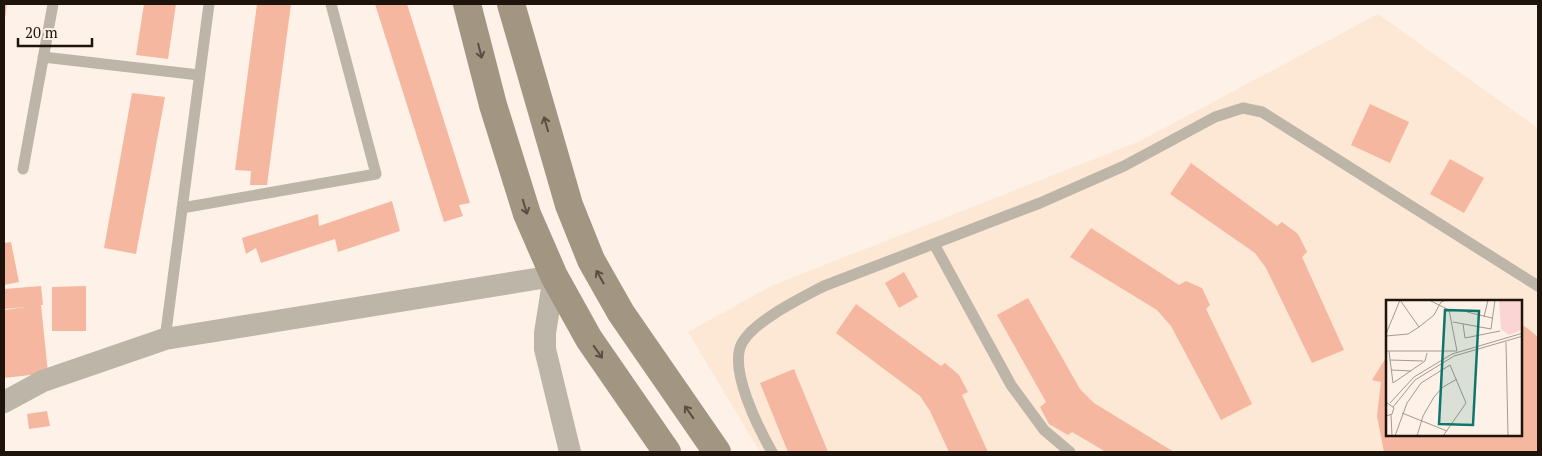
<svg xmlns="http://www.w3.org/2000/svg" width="1542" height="456" viewBox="0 0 1542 456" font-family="'PT Serif',serif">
<rect width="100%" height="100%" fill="#fef2e8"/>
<path fill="#fde7d5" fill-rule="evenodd" d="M1378,14L1538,128V452H760L688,332L771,286L1140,141ZM1387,301H1521V435H1387Z"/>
<path fill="#f5b79f" d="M4,4H7L5,18H4Z
M144,4H176L168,59L136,55Z
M257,4H291L267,185H250L251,171L235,170Z
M375,4H407L470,203L459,205L463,216L444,222Z
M132,93L165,97L136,254L104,248Z
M1370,104L1409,122L1390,163L1351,145Z
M1450,159L1484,178L1464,213L1430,194Z
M1191,163L1277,226L1282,222L1298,234L1307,252L1302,257L1344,350L1312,363L1266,268L1255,253L1170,194Z
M392,201L400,231L338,252L335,239L261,263L256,248L246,254L242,238L318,214L319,226Z
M1091,228L1179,285L1186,281L1202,288L1210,305L1206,309L1252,404L1221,420L1171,326L1157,310L1070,257Z
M11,242L19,282L4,285V243Z
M904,272L918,297L899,308L885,283Z
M41,286L43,305H41L48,373L4,378V310L26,307L4,309V289Z
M86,286V331H52V287Z
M1028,298L1080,389L1094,403L1174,452H1106L1072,432L1068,435L1049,424L1040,407L1046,402L997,315Z
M856,304L941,366L945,363L959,375L968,392L962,395L988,452H949L930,411L920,396L836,333Z
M1521,325L1527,328L1538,337V452H1384L1377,416L1381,382L1372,380L1387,356V435H1521Z
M794,369L828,452H788L760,383Z
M47,411L50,426L29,429L27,414Z"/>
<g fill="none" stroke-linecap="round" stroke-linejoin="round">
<path stroke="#bdb5a7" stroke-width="11" d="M43,57L199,75
M23,169L53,4
M182,208L376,174L331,4
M934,244L1011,385L1044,430L1070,452
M165,339L209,4
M772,452C759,429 728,369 742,343C754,321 801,298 824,286L1040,203L1124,166L1215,117L1243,108L1262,112L1538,286"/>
<path stroke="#bdb5a7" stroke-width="22" d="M4,402L43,381L165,339L554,276L545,333V349L570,452"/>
<path stroke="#a29682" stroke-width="28" d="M467,4L493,105L527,214L554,276L589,339L667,452
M511,4L569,205L591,260L621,313L717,452"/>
</g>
<defs><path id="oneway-shaft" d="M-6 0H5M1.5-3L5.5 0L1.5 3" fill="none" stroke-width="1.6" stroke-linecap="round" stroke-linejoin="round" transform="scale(1.25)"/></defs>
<g stroke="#5a4e41">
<use href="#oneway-shaft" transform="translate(480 51) rotate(76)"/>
<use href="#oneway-shaft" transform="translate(546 124) rotate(-106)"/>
<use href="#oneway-shaft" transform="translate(525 207) rotate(73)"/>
<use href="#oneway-shaft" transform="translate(600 277) rotate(-119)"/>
<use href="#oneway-shaft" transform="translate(598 352) rotate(55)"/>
<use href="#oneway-shaft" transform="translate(689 412) rotate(-125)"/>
</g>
<g transform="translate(1386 300)">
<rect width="136" height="136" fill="#fef2e8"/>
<path d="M113,0H136V30L123,35L115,29Z" fill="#fbd5d3"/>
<path fill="none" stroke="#a59990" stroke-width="1" d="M81,12L106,18M98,17L102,0M67,22L105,29L109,0M77,24L79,38L114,31M33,27L48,15L55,2L60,0M0,34L14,0M0,36L22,34L33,27L14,0M120,42L122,136M0,51H71L63,10L43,0M3,51L7,83L39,61L41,53M4,60L37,61M5,70L25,71M0,102L8,108L6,114L0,116M4,103L28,77L66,54L137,33M7,107L29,80L68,56L137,36M16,113L61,131M5,115L6,136M9,136L21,103L35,83L64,65L80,103L57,136M31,136L37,116L48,97L57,87L71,79"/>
<path fill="#0f766e" fill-opacity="0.15" stroke="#0f766e" stroke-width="2.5" d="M59,10L93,11L87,125L53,124Z"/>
<rect width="136" height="136" fill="none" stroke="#1f140b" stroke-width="2.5"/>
</g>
<rect width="1542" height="456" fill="none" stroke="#1f140b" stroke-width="10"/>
<path d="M18 38v8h74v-8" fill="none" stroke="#1f140b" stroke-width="2.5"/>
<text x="25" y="38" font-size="15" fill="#1f140b" stroke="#fef2e8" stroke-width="4" paint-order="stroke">20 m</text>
</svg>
